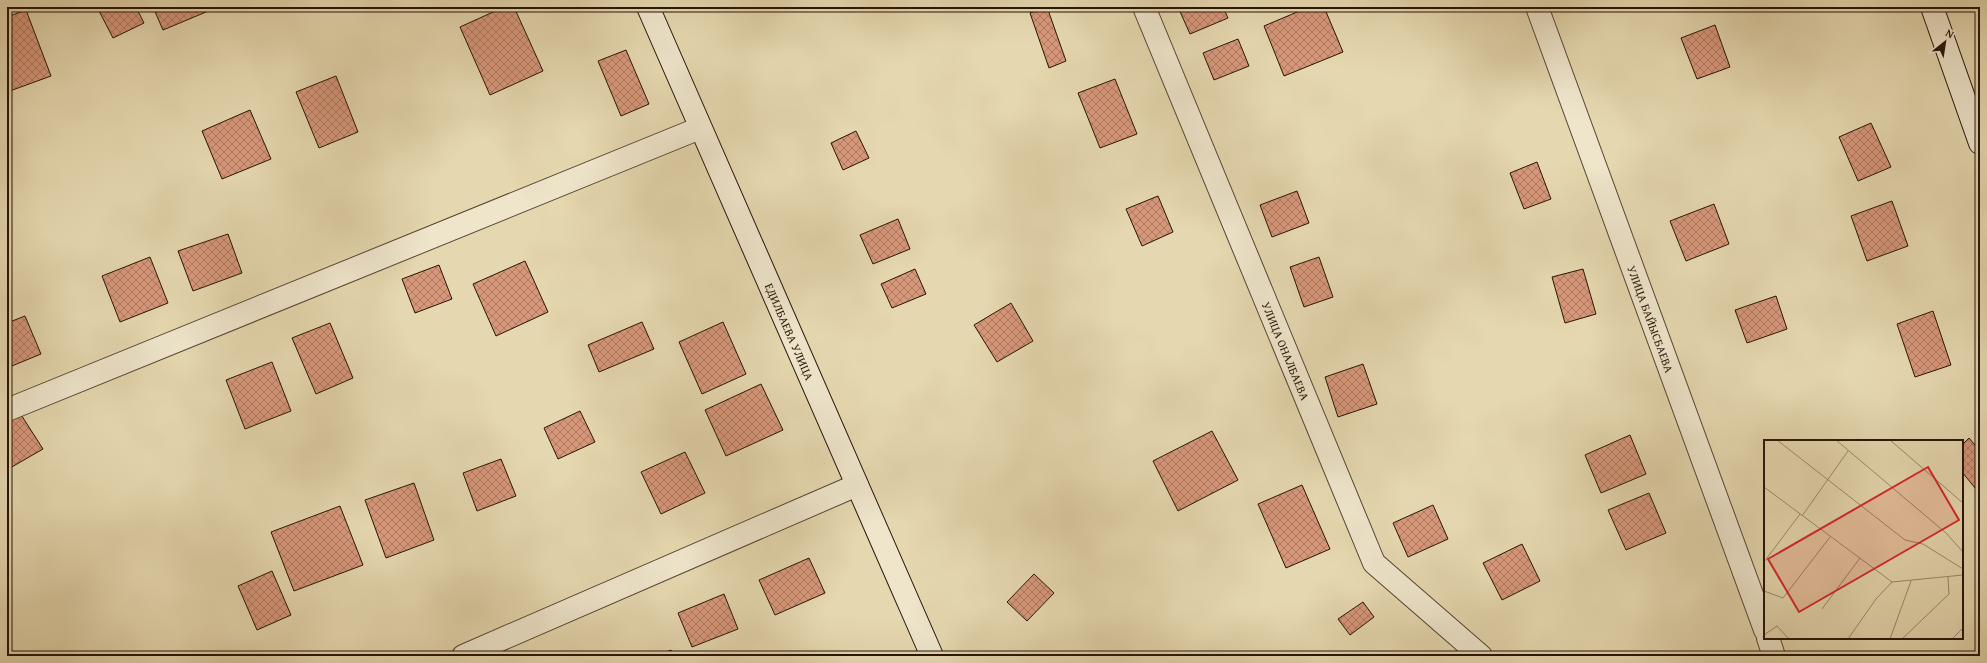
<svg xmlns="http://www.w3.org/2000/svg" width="1987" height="663" viewBox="0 0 1987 663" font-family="'Gentium Book Plus',serif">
<defs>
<pattern id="building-cross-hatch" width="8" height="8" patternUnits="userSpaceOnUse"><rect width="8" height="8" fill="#d7977a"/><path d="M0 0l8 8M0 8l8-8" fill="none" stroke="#ae7a62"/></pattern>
</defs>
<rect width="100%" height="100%" fill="#e5d7af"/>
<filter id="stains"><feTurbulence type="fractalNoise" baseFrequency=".005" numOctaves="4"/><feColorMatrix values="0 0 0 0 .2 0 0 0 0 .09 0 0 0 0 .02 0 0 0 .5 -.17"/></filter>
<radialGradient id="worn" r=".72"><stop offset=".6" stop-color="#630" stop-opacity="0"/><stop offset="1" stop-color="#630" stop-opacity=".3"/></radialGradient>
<path fill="url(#building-cross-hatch)" stroke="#271407" d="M97,7H136L144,23L113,38Z
M153,7H218L163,30Z
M504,7H514L543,71L490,95L460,27Z
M1047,7L1066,61L1049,68L1030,13Z
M1178,7H1223L1228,18L1190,34Z
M1309,7H1324L1343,52L1284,76L1264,26Z
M26,10L51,76L7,92V17Z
M1715,25L1730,67L1697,79L1681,38Z
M1238,39L1249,66L1214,80L1203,53Z
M626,50L649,104L621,116L598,61Z
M336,76L358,132L319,148L296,92Z
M1115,79L1137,134L1100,148L1078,93Z
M250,110L271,159L222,179L202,131Z
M1871,123L1891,167L1858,181L1839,137Z
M856,131L869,158L843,170L831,143Z
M1537,162L1551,199L1524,209L1510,173Z
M1297,191L1309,223L1272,237L1260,205Z
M1158,196L1173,232L1142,246L1126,209Z
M1892,201L1908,246L1867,261L1851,216Z
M1714,204L1729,244L1686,261L1670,221Z
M898,219L910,249L873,264L860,235Z
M228,234L242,273L193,291L178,251Z
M150,257L168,303L120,322L102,276Z
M1319,257L1333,297L1304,307L1290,267Z
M525,261L548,312L496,336L473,284Z
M439,265L452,299L415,313L402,279Z
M915,269L926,294L892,308L881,284Z
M1583,269L1596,314L1565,323L1552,277Z
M1776,296L1787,329L1747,343L1735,310Z
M1011,303L1033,341L997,362L974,325Z
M1933,311L1951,365L1915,377L1897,324Z
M25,316L41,354L7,368V323Z
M642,322L654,349L599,372L588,345Z
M723,322L746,374L702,394L679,342Z
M330,323L353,378L316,394L292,338Z
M272,362L291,411L245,429L226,380Z
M1363,364L1377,404L1338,417L1325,377Z
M761,384L783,430L726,456L705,410Z
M18,410L43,449L10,468L7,463V416Z
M580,411L595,442L558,459L544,428Z
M1212,431L1238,480L1178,511L1153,461Z
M1630,435L1646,474L1601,493L1585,455Z
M1969,438L1980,451V494L1962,472V445Z
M685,452L705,493L661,514L641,472Z
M501,459L516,496L477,511L463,473Z
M414,483L434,540L386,558L365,500Z
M1302,485L1330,549L1286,568L1258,504Z
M1649,493L1666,533L1626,550L1608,510Z
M1433,505L1448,539L1408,557L1393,523Z
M340,506L363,565L294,591L271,532Z
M1522,544L1540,581L1502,600L1483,563Z
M809,558L825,593L775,615L759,580Z
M272,571L291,615L257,630L238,586Z
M1034,574L1054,593L1027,621L1007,602Z
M724,594L738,629L692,647L678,613Z
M1363,602L1374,617L1350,635L1338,619Z
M671,650L673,656H656Z"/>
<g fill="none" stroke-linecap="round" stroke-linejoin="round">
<defs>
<g id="street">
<path id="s1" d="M1144,7L1374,563L1481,656"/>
<path id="s2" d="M1537,7L1765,630"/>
<path d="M7,410L700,128"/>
<path d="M1768,638L1774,656"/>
<path d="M463,656L857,485"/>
</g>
<g id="secondary">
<path id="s3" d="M648,7L932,656"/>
<path d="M1932,7L1980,143"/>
</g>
</defs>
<use href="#street" stroke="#564531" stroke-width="24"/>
<use href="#secondary" stroke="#271407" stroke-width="24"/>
<use href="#street" stroke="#eee5cb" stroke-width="22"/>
<use href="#secondary" stroke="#eee5cb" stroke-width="22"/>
</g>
<g text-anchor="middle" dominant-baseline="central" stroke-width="3" stroke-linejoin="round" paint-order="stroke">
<g font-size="12" fill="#271407" stroke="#eee5cb">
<text stroke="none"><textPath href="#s2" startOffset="332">УЛИЦА БАЙЫСБАЕВА</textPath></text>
<text stroke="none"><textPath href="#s3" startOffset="354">ЕДИЛБАЕВА УЛИЦА</textPath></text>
<text stroke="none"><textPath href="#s1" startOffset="372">УЛИЦА ОНАЛБАЕВА</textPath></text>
</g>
</g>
<g transform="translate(1764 440)">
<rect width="199" height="199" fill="#e5d7af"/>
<path fill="none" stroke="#99896c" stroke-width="1" d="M13,0L141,100L159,104L199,129M72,0L182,93L199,112M126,0L199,63M0,47L128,142L199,135M38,76L84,11M0,122L36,74M0,151L19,158L66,97M58,169L96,118M0,195L13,186L25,199M84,199L112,159L128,142M126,199L147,141M138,199L185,154L184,137M188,199L199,188"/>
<path fill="#d62828" fill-opacity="0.15" stroke="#d62828" stroke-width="2" d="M164,27L195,80L35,172L4,119Z"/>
<rect width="199" height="199" fill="none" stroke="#271407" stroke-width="2"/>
</g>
<rect width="1987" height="663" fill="none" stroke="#e5d7af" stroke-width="24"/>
<rect x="8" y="8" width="1971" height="647" fill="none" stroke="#271407" stroke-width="2"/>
<rect x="12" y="12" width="1963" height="639" fill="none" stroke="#271407"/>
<g transform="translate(1945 42) rotate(30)" stroke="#eee5cb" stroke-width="3" paint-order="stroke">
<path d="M0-3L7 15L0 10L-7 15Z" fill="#271407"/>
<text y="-6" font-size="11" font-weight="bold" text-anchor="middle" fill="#271407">N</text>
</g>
<rect width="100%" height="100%" filter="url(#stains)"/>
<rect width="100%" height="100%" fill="url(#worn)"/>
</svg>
